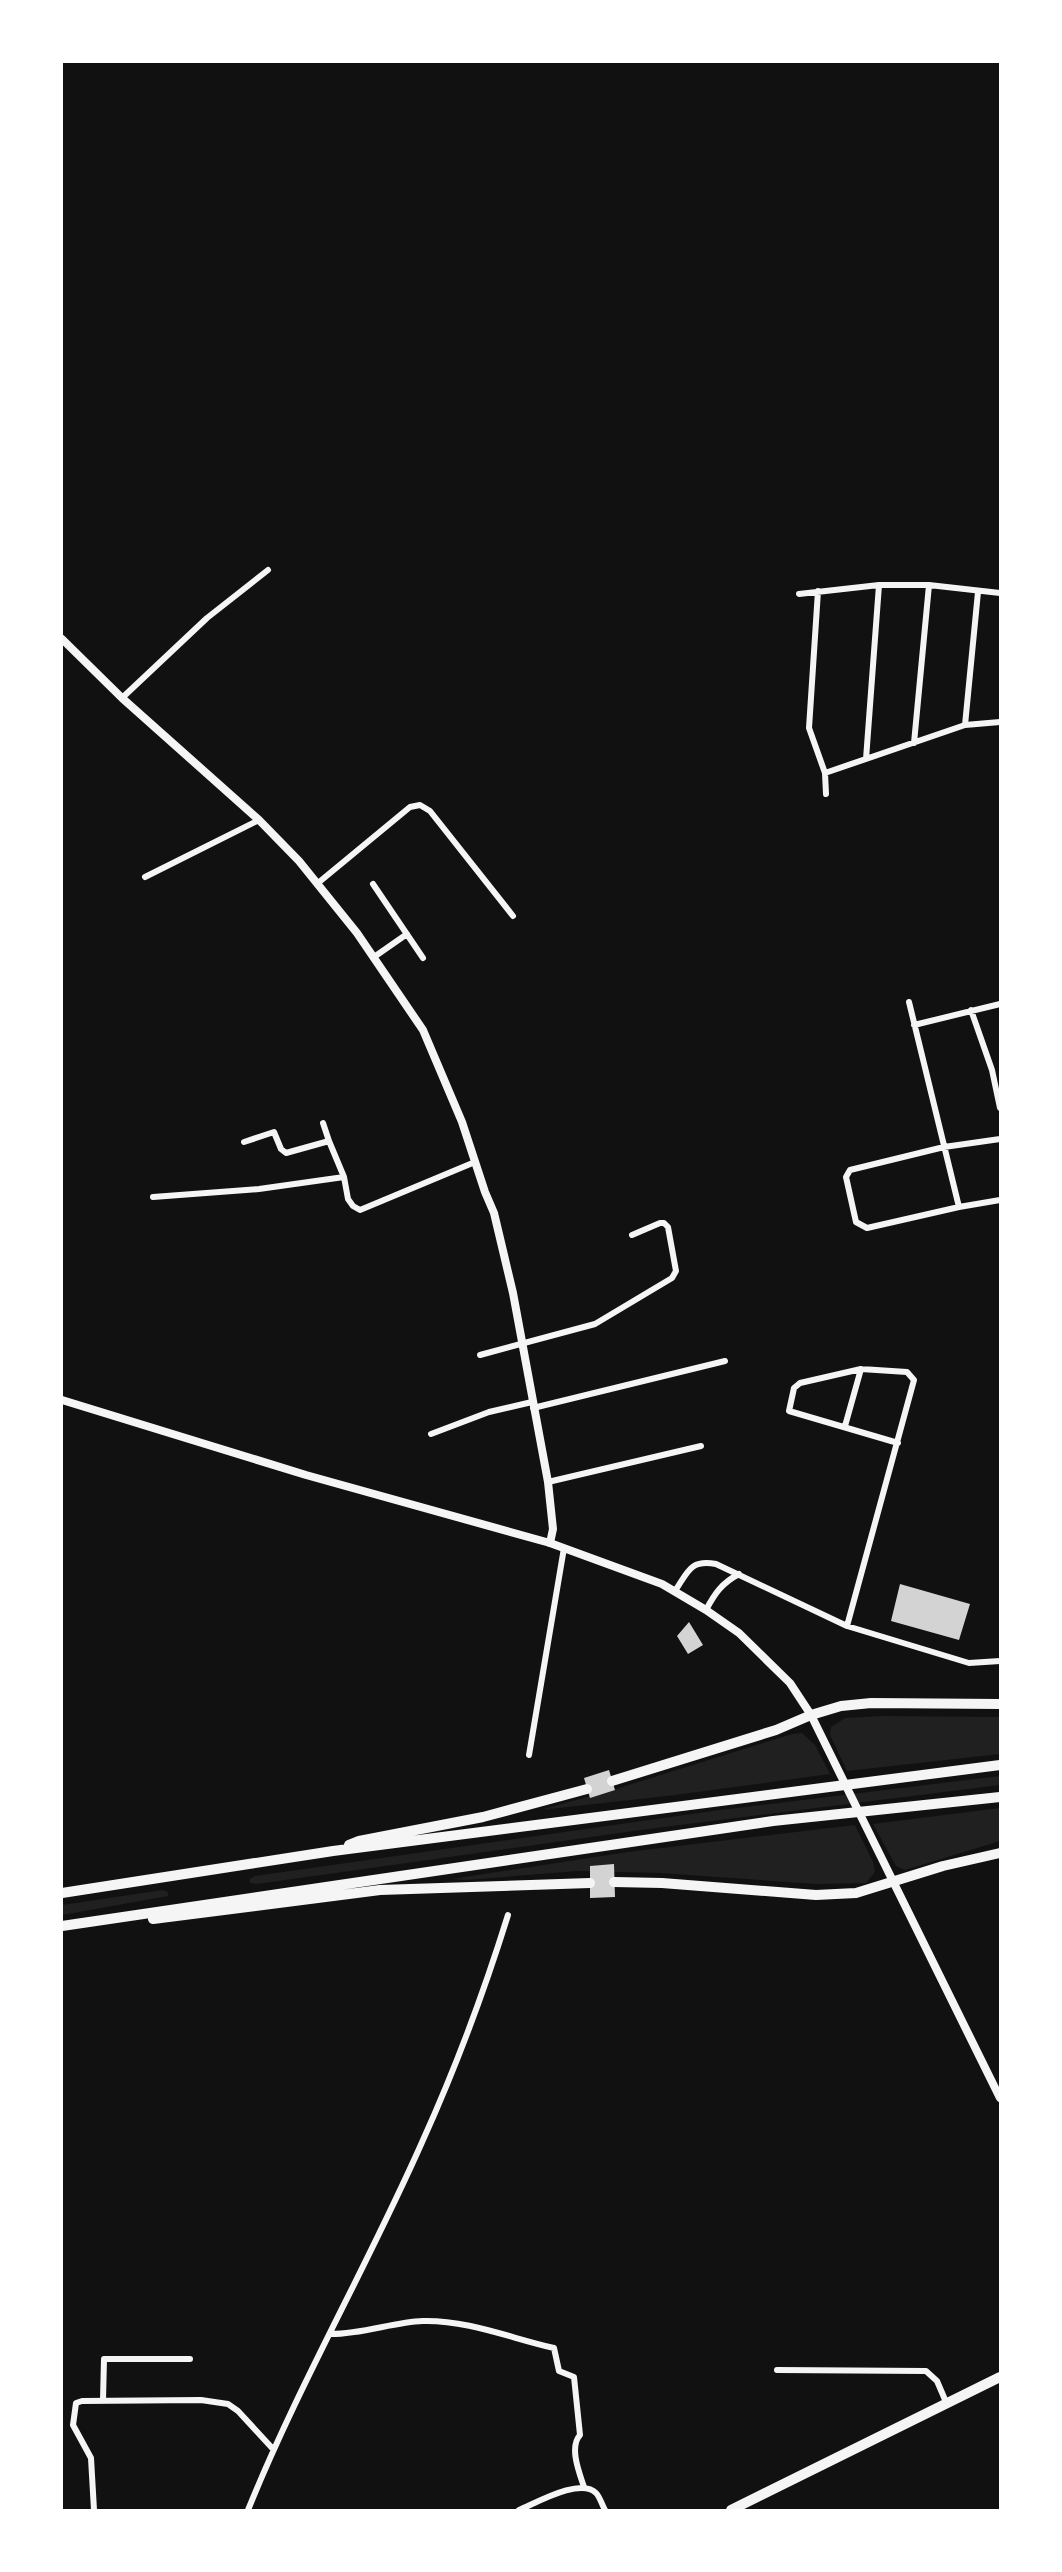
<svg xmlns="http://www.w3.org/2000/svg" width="1062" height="2572" viewBox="0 0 1062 2572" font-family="Raleway,sans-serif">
<rect width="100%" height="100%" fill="#111"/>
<path fill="#202020" d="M882,1716L1000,1717V1754L847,1771L830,1735L831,1727L845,1718Z
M802,1733L815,1745L830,1774L675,1795L540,1810L619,1788L792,1734Z
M1000,1776V1785L648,1829L257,1884L250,1883V1879L255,1876L720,1810Z
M1000,1808V1841L905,1870L896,1866L873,1824Z
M855,1825L873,1862L875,1872L866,1883L817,1884L660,1873L577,1871L466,1880L452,1879L628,1852Z
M163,1890L168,1892V1896L62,1915V1905Z"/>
<path fill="#d3d3d3" d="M900,1584L970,1604L959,1640L891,1621Z
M689,1622L703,1645L688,1654L677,1636Z
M609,1770L615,1790L590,1798L584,1778Z
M614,1864L615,1897L590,1898V1866Z"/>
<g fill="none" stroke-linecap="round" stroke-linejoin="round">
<path stroke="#f5f5f5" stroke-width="6" d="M818,591L809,728L825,773L826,794
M799,594L879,585H929L1000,593
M122,698L207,618L268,570
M965,725L978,592
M914,743L929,585
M866,759L879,585
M825,773L965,725L1000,722
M145,877L259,820
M318,883L410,807L420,805L430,811L513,916
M373,884L423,958
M374,957L407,934
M909,1002L959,1207
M971,1010L992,1070L1000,1108
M914,1025L1000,1004
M323,1123L329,1141
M1000,1139L944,1147L850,1170L846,1177L856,1222L867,1228L959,1207L1000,1200
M244,1142L274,1132L281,1149L286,1153L329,1141L344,1177L348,1199L353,1206L360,1210L475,1162
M153,1197L259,1189L344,1177
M480,1355L595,1324L672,1278L676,1271L668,1227L664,1223H660L632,1235
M533,1408L725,1361
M845,1426L861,1369
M431,1434L489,1412L532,1402
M548,1482L701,1446
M675,1591C688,1572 690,1559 716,1564L847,1626L969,1663L1000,1661
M706,1610C715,1593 722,1583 739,1574
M847,1626L914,1380L907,1372L861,1369L800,1383L794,1388L789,1411L898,1443
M529,1755L564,1548
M331,2334C364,2334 393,2322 423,2321C468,2320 510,2338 554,2348L559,2371L574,2377L580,2435C569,2447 579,2472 584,2487
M777,2370L926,2371L937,2381L946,2402
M103,2400L104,2359H190
M94,2510L91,2458L73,2425L76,2403L82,2401L201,2400L228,2404L238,2411L273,2449
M248,2510C299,2384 368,2265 423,2140C456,2067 484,1992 508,1915
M519,2510C536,2503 581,2477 596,2493C600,2497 602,2505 605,2510"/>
<path stroke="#f5f5f5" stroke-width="8" d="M62,639L122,698L259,820L299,861L357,933L423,1030L462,1122L485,1192L494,1213L513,1293L548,1482L553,1529L550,1543"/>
<path stroke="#f5f5f5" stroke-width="8" d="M62,1400L306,1475L550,1543L662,1584L706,1610L739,1633L790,1683L811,1715L1000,2098"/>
<path stroke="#f5f5f5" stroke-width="10" d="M731,2510L1000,2377"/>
<path stroke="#f5f5f5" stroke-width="10" d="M612,1781L776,1730L811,1715L841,1706L871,1703L1000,1704
M349,1845L359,1841L483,1817L587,1789
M614,1882L662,1883L816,1895L856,1893L943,1866L1000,1853
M62,1893L333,1851L1000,1765
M153,1919L380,1890L590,1883
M62,1926L773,1821L1000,1797"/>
</g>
<rect width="1062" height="2572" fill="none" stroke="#ffffff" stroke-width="126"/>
</svg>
